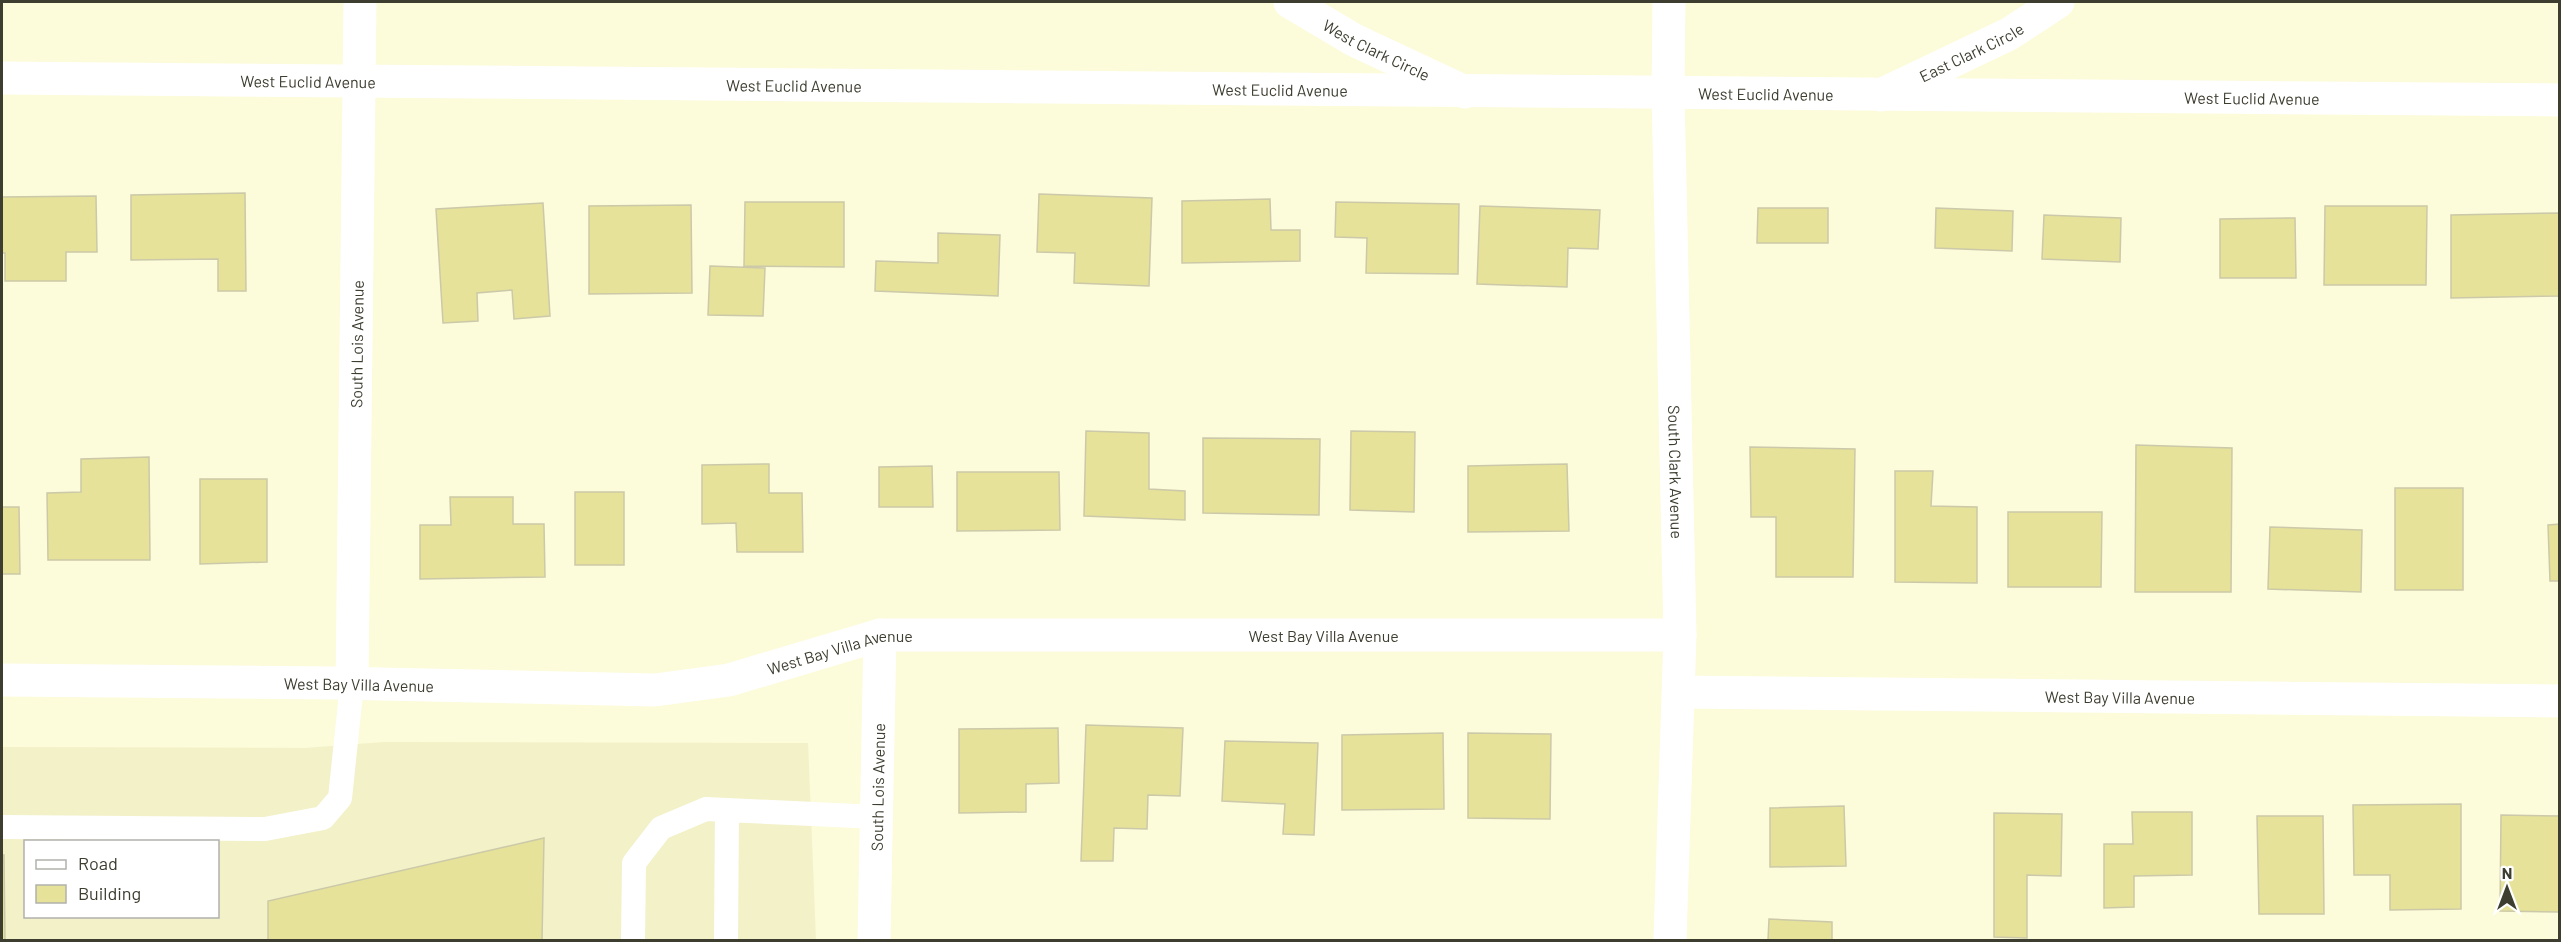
<svg xmlns="http://www.w3.org/2000/svg" width="2561" height="942" viewBox="0 0 2561 942" font-family="Barlow,sans-serif">
<rect width="100%" height="100%" fill="#fcfbda"/>
<path fill="#f3f1c8" fill-rule="evenodd" d="M384,742L808,743L816,940H2V747L305,748ZM26,842H218V916H26Z"/>
<path fill="#e6e299" stroke="#cbc9a9" stroke-width="1.5" d="M245,193L246,291H218V259L131,260V195Z
M1039,194L1152,198L1149,286L1074,283L1075,253L1037,252Z
M96,196L97,252H66V281H5V253H2V197Z
M1270,199L1271,230H1300V261L1182,263V201Z
M745,202H844V267L744,266Z
M1336,202L1459,204L1458,274L1366,273L1367,238L1335,237Z
M543,203L550,316L514,319L512,290L477,293L478,321L443,323L436,209Z
M691,205L692,293L589,294V206Z
M1480,206L1600,210L1598,249L1568,248L1567,287L1477,284Z
M2325,206H2427L2426,285H2324Z
M1758,208H1828V243H1757Z
M1936,208L2013,211L2012,251L1935,248Z
M2560,213V296L2451,298V215Z
M2044,215L2121,218L2120,262L2042,259Z
M2295,218L2296,278H2220V219Z
M938,233L1000,235L998,296L875,291L876,261L938,263Z
M710,266L765,268L763,316L708,315Z
M1086,431L1149,433V489L1185,491V520L1084,516Z
M1351,431L1415,432L1414,512L1350,510Z
M1203,438L1320,439L1319,515L1203,513Z
M2136,445L2232,448L2231,592H2135Z
M1750,447L1855,449L1853,577H1776V517H1751Z
M149,457L150,560H48L47,493L81,492V459Z
M769,464V493H802L803,552H737L736,523L702,524V465Z
M1567,464L1569,531L1468,532V466Z
M932,466L933,507H879V467Z
M1895,471H1933L1931,506L1977,507V583L1895,582Z
M957,472H1059L1060,530L957,531Z
M200,479H267V562L200,564Z
M2395,488H2463V590H2395Z
M575,492H624V565H575Z
M450,497H513V524H544L545,577L420,579V525H451Z
M2,507H19L20,574H2Z
M2008,512H2102L2101,587H2008Z
M2560,524V581H2550L2548,525Z
M2270,527L2362,530L2361,592L2268,589Z
M1086,725L1183,728L1180,796L1148,795L1147,829L1114,828L1113,861H1081Z
M1058,728L1059,783L1026,784V812L959,813V729Z
M1443,733L1444,809L1342,810V735Z
M1468,733L1551,734L1550,819L1468,818Z
M1225,741L1318,743L1314,835L1283,834L1285,804L1222,801Z
M2461,804V909L2390,910V875H2354L2353,805Z
M1844,806L1846,866L1770,867V808Z
M2132,812H2192V875L2134,876V907L2104,908V844H2133Z
M1994,813L2062,814L2061,876L2027,875V938L1994,937Z
M2501,815L2560,816V912L2500,911Z
M2257,816H2323L2324,914H2259Z
M544,838L542,940H268V901Z
M2,855H4L5,940H2Z
M1769,919L1832,922V940H1768Z"/>
<g fill="none" stroke-linecap="round" stroke-linejoin="round">
<path stroke="#fff" stroke-width="24" d="M2,827L265,829L323,818L340,798L352,684
M633,940L634,863L661,828L706,809L877,817
M726,940L727,810"/>
<g stroke="#fff" stroke-width="33">
<path id="s1" d="M1290,2L1354,40L1465,92"/>
<path id="s2" d="M1669,2L1668,92L1680,635L1670,940"/>
<path id="s3" d="M1881,95L2009,34L2058,2"/>
<path id="s4" d="M2,680L335,683L655,690L729,680L880,635H1680"/>
<path id="s5" d="M352,684L360,2"/>
<path id="s6" d="M1680,692L2560,701"/>
<path id="s7" d="M874,940L880,635"/>
</g>
<path stroke="#fff" stroke-width="33" id="s8" d="M2,78L2560,100"/>
</g>
<g text-anchor="middle" dominant-baseline="central" stroke-width="4.5" stroke-linejoin="round" paint-order="stroke">
<g font-size="16" fill="#3d3d30" stroke="#fff">
<text stroke="none"><textPath href="#s1" startOffset="99">West Clark Circle</textPath></text>
<text stroke="none"><textPath href="#s3" startOffset="100">East Clark Circle</textPath></text>
<text stroke="none"><textPath href="#s8" startOffset="306">West Euclid Avenue</textPath></text>
<text stroke="none"><textPath href="#s8" startOffset="792">West Euclid Avenue</textPath></text>
<text stroke="none"><textPath href="#s8" startOffset="1278">West Euclid Avenue</textPath></text>
<text stroke="none"><textPath href="#s8" startOffset="1764">West Euclid Avenue</textPath></text>
<text stroke="none"><textPath href="#s8" startOffset="2250">West Euclid Avenue</textPath></text>
<text stroke="none"><textPath href="#s5" startOffset="340">South Lois Avenue</textPath></text>
<text stroke="none"><textPath href="#s2" startOffset="470">South Clark Avenue</textPath></text>
<text stroke="none"><textPath href="#s4" startOffset="1329">West Bay Villa Avenue</textPath></text>
<text stroke="none"><textPath href="#s4" startOffset="843">West Bay Villa Avenue</textPath></text>
<text stroke="none"><textPath href="#s4" startOffset="357">West Bay Villa Avenue</textPath></text>
<text stroke="none"><textPath href="#s6" startOffset="440">West Bay Villa Avenue</textPath></text>
<text stroke="none"><textPath href="#s7" startOffset="153">South Lois Avenue</textPath></text>
</g>
</g>
<rect width="2561" height="942" fill="none" stroke="#3d3d30" stroke-width="6"/>
<rect x="24" y="840" width="195" height="78" fill="#ffffff" stroke="#b1b1ac" stroke-width="1.5"/>
<rect x="36" y="860" width="30" height="9" fill="#ffffff" stroke="#b1b1ac" stroke-width="1.5"/>
<text x="78" y="870" font-size="18" fill="#3d3d30">Road</text>
<rect x="36" y="885" width="30" height="18" fill="#e6e299" stroke="#b1b1ac" stroke-width="1.5"/>
<text x="78" y="900" font-size="18" fill="#3d3d30">Building</text>
<g transform="translate(2507 888)" stroke="#ffffff" stroke-width="4.5" paint-order="stroke">
<path d="M0-4.5L10 22L0 15L-10 22Z" fill="#3d3d30"/>
<text y="-9" font-size="16" font-weight="bold" text-anchor="middle" fill="#3d3d30">N</text>
</g>
</svg>
